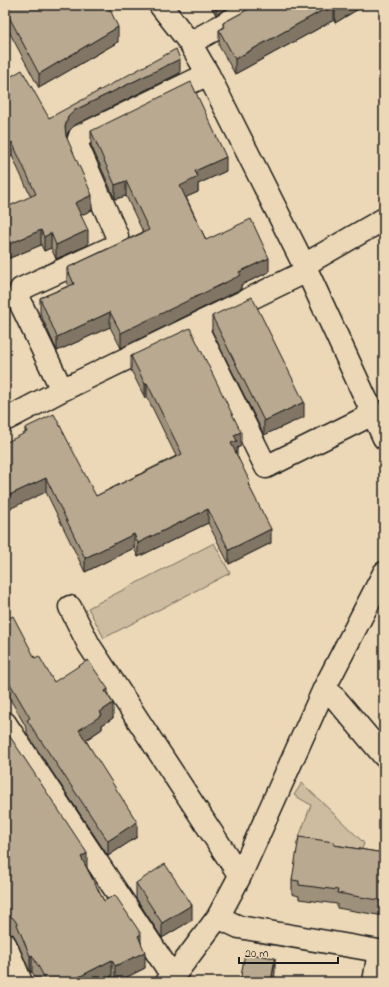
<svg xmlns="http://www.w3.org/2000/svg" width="389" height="987" viewBox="0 0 389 987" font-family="'Indie Flower',sans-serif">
<rect width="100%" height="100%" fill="#ecd8b6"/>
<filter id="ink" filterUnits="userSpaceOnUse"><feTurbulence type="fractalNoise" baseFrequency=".025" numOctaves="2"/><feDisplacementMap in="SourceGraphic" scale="8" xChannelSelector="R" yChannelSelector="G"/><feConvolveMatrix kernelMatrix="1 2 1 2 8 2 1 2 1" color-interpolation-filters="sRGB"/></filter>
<g filter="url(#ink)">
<path fill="#cebca0" stroke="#756c5e" d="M214,543L230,573L104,638L88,608Z
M302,783L364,843L360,855L296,845L311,805L294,795Z"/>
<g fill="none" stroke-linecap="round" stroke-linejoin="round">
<defs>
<path id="minor" d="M160,5L190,43L208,74L307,271L384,438
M190,43L259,5
M304,265L384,219
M196,326L266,467L373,414
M62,390L18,298L21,289L115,246L117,236L77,145L80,136L208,74
M5,420L62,390L307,271
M70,607L89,645L240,876
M324,689L336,699L384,756
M5,723L173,977
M218,917L239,927L379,951L374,982
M5,944L21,982
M167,982L173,977L218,917L240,876L324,689L384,573"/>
</defs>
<use href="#minor" stroke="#1c1c1c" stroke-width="25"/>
<use href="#minor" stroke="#ecd8b6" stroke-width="22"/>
</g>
<path fill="#9e917c" stroke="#1c1c1c" d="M5,5L118,42L39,88L5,24Z
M210,5H233L216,15Z
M256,5H365L335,23L334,20L235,74L219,46V30L223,28V23Z
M180,73L75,125L68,132L66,137L92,210L81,215L88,245L56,259L51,248L44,251L41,245L5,260V208L31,197L12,156L9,158L5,150V80L49,118Z
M91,131L226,171L198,184V192L186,197L206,240L269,272L241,285V289L121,348L110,327L57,351L40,313V298L68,286L67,282V268L143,232L126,196L115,199L91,145Z
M212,316L304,417L264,435L212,331Z
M131,356L241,446L237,448L236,455L250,488L271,543L229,564L208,523L138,557L134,548L85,572L46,492L25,433V428L96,496L176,456L147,397L145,398L131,370Z
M5,620L35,658L54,682L108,695L113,718L102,725V729L86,740L137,837L108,856L27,734V729L5,690Z
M5,729L87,869L104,901L141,942L145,968L117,982H115L112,976L101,982H38L32,972H30L16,939L13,934L7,932H5Z
M334,845L384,853V916L337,908V904L299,899V896L292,894V880Z
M136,883L192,920L162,938L136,898Z"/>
<path fill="#817665" stroke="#1c1c1c" d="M216,5H233L216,15Z
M332,5H334V20L235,74V59Z
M338,5H365L335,23V7Z
M118,27V42L39,88V74Z
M180,59V73L75,125L68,132L65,141V127L68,117L75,110Z
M12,142V156L9,158V144Z
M226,157V171L198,184V192L180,200V186L195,171Z
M126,181V196L115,199V185Z
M92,195V210L75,218V203Z
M41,230V245L5,260V246Z
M88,230V245L56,259V245Z
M51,233V248L44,251V237Z
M269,258V272L241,285V289L121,348V333L239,272Z
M110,312V327L57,351V337Z
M147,383V397L145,398V384Z
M304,402V417L264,435V421Z
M241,432V446L237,448V455L231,458V443L234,435Z
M46,478V492L5,511V497Z
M208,509V523L138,557V543Z
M271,529V543L229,564V550Z
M134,534V548L85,572V558Z
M108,689V704L105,691Z
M113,703V718L102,725V729L79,744V730L100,712Z
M137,822V837L108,856V841Z
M87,853V869L81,857Z
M192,905V920L162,938V923Z
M141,934V951L138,936Z
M145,952V968L117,982H115V966Z
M32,955V972H30V956Z
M275,958V972L274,982H271Z
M112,960V976L101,982H69Z
M5,965H7V981L5,982Z"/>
<path fill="#b8a990" stroke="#1c1c1c" d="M5,5H108L118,27L39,74L5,9Z
M256,5H332L235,59L219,30L225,27L223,23Z
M176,49L180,59L75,110L68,117L65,127L66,136L92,195L75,203L88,230L56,245L51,233L44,237L41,230L5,246V208L36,194L12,142L9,144L5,136V80L22,70L49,118Z
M191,82L226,157L195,171L198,177L180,186L206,240L251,219L269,258L239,272L241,275L121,333L110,312L57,337L40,298L74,284L67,268L149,230L126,181L115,185L91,131Z
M252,297L304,402L264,421L212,316Z
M190,328L241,432L234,435L237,441L231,443L250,482L248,484L271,529L229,550L208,509L138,543L134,534L85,558L46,478L5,497V443L27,432L25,428L54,414L96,496L182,454L147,383L145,384L131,356Z
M13,616L35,658L39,656L54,682L88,660L108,689L105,691L113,703L100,712L102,715L79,730L137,822L108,841L27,720L30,718L5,675V620Z
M5,729L87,853L81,857L104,901L115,895L141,934L138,936L145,952L115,966L112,960L69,982H47L32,955L30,956L16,922L13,918L7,915H5Z
M299,837L334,842V845L384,853V901L337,893L338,890L299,885V881L292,880Z
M165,864L192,905L162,923L136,883Z
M245,953L275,958L271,982H240Z
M5,959L7,965H5Z"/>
</g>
<rect width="389" height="987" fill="none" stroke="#ecd8b6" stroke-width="20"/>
<rect x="10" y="10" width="369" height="967" fill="none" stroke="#1c1c1c" stroke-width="1.5" filter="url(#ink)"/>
<path d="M239 957v6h99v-6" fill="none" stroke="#1c1c1c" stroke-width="2"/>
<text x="245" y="957" font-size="12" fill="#1c1c1c" stroke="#ecd8b6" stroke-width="3" paint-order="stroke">20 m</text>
</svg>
